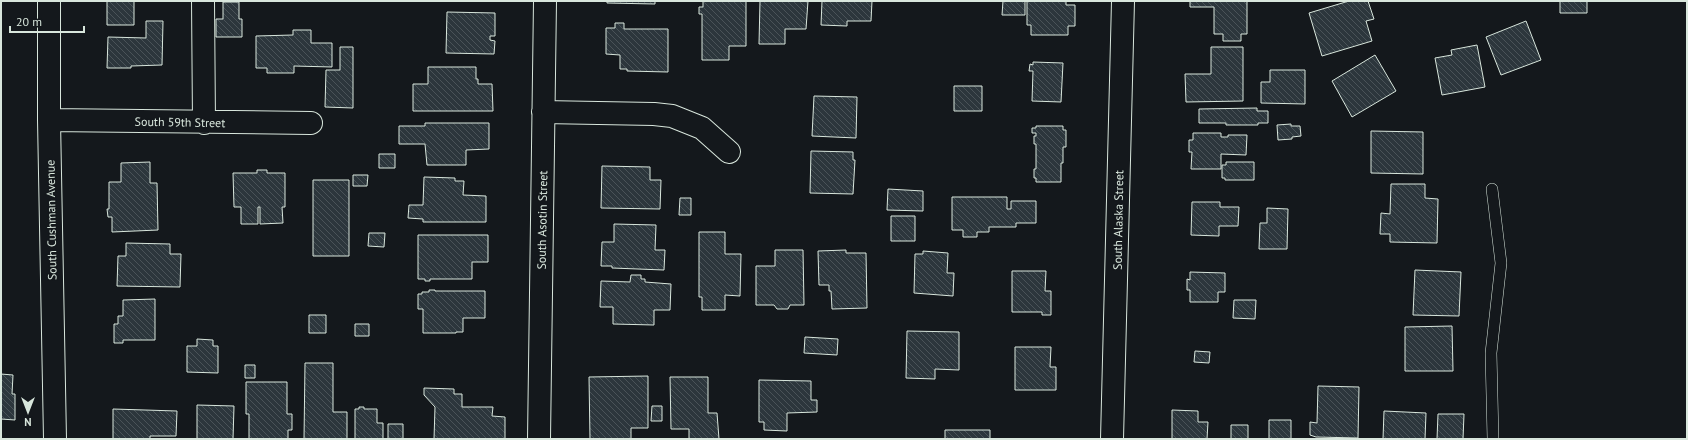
<svg xmlns="http://www.w3.org/2000/svg" width="1688" height="440" viewBox="0 0 1688 440" font-family="'PT Sans',sans-serif">
<defs>
<pattern id="building-back-hatch" width="6" height="6" patternUnits="userSpaceOnUse"><rect width="6" height="6" fill="#2c363c"/><path d="M-1 5l2 2M0 0l6 6M5-1l2 2" fill="none" stroke="#4a5358"/></pattern>
</defs>
<rect width="100%" height="100%" fill="#14181c"/>
<path fill="url(#building-back-hatch)" stroke="#d8e6dc" d="M107,1H134V25H107Z
M607,1H655V4L607,3Z
M703,1H746V46H729V60H702V14H699V7H703Z
M757,1H808L806,29H785V44H759L760,1Z
M822,1H872L871,21H847V26L821,25Z
M1003,1H1025V15H1002Z
M1027,1H1066V5H1075V26H1068V35H1031V25H1027Z
M1190,1H1247V34H1241V41H1223V34H1214V7H1190Z
M1349,1H1368L1374,19L1366,21L1372,41L1322,56L1309,13Z
M1560,1H1587V13H1560Z
M223,2H239V19H242V37H216V19H223Z
M447,12L495,13V36H490V40L495,41L494,54L446,53Z
M146,21H163L162,65L131,66V68H107L108,37L146,38Z
M1526,21L1541,60L1501,75L1486,37Z
M615,23H624V29H668V72L627,71V69H620V55L606,54V28H615Z
M293,30H311V43H332V67L294,66V73H267V68H256V36L293,35Z
M1477,45L1485,87L1442,95L1435,58L1452,55L1451,50Z
M340,47H353V108L325,107L326,70H340Z
M1211,47H1243V101L1186,102L1185,74H1211Z
M1375,55L1396,91L1352,117L1332,81Z
M1033,62L1063,63L1061,102L1032,101L1033,71H1029L1030,64L1033,65Z
M428,67H476V79H478V84H492L493,111H413V84H428Z
M1270,70H1305V104L1261,103V82H1270Z
M954,86H982V111H954Z
M814,96L857,97L856,138L812,136Z
M1257,108V111H1268V123H1258V125H1226V123H1199V109Z
M425,123H489V149L466,150V165H427L425,144H399V126H425Z
M1291,124V126H1300L1301,136L1292,137V139L1278,140L1277,125Z
M1036,126H1063V130H1066V147H1063V163H1061V182H1036V178H1034V169H1036V144H1034V136H1036V133H1032V128H1036Z
M1371,131L1423,132V174L1371,173Z
M1193,133H1221V137H1228V135H1247L1246,155L1221,154V169H1191L1192,152H1189V140H1193Z
M811,151L853,152V160H855L853,194L810,193Z
M379,154H395V168H379Z
M150,162V183H157L158,230L112,232V217H108L107,209H109V182H121V163Z
M1226,162H1254V180H1225V178H1222V165H1226Z
M602,166L650,167V180H661L660,209L601,208Z
M257,170H267V173H285V207H282L283,223L260,224V207H258V224H241V207H234L233,173H257Z
M353,175H368L367,186H353Z
M424,177L455,178V181H464L463,195L486,196V222H423V219L408,218L409,205H423Z
M313,180H349V256H313Z
M1391,184H1425V198L1438,199L1437,243L1390,242V234H1380L1381,213L1390,214Z
M888,189L923,191V211L887,210Z
M952,197H1007V209H1011V201H1036V223H1016V227H989V232H977V237H963V230H952Z
M680,198H691V215H679Z
M1192,202H1220V207H1239L1238,226H1219V236L1191,235Z
M1267,208L1288,209L1287,249H1259L1260,223H1267Z
M891,216H915V241H891Z
M614,224L656,225L655,250H665L664,270L612,268V266H601L602,242H614Z
M699,232H725V254H741L740,296L725,295V310H702V297H699Z
M369,233H385L384,247L368,246Z
M418,235H488V262H472V279H430V281H425V279H418Z
M126,243L170,244V254H181L180,287L117,286L118,256H126Z
M775,250H803L804,305H790L788,309H777L774,305H756V266H775Z
M846,250V253H866L867,308L832,309L831,291H829V285H819L818,251Z
M923,251L948,253L947,273H954L953,296L914,293L915,254H923Z
M1415,270L1461,272L1459,316L1413,315Z
M1012,271H1046L1045,291H1051V315H1042V312H1012Z
M1190,272L1225,273V292H1218V302H1190V290H1187V279L1190,280Z
M631,275H641V279H645V282L671,284L670,310H654V325L613,324V307H600L601,281L630,282Z
M429,290H435V291H485V318H463V332H456V333H423V309H418V294H422V292H429Z
M155,299V340H123V343H114V324H118V316H123V300Z
M1234,300H1256L1255,319L1233,318Z
M309,315H326V333H309Z
M355,324H369V336H355Z
M1452,326L1453,371H1405V327Z
M907,331L959,332V370L935,369V379L906,378Z
M805,337L838,339L837,355L804,353Z
M197,339L213,340V346H218V373L187,372V346H197Z
M1015,347H1051L1050,367H1056V390H1015Z
M1195,351L1210,352L1209,363L1194,362Z
M305,363H333V412H347V439H304Z
M245,365H255V378H245Z
M1,374L13,375L12,394H15V420L1,419Z
M648,376V428H631V439H590L589,377Z
M670,377H708V413H717L719,439H689V429H671Z
M759,380L811,381V400H817V412L787,413V431L764,430V422H759Z
M246,382H287V414H292V430H288V439H249V414H246Z
M1318,386L1359,387L1358,438L1316,437L1310,435V422L1317,423Z
M424,388L454,389V394H462V407H493L492,416L505,417V439H434L435,407L424,395Z
M197,405L234,406L233,439H197Z
M652,406H662V421H651Z
M359,407H364V409H377V423H383V439H355V409H359Z
M113,409L177,411L176,436H150V439H113Z
M1172,410L1198,411V422H1208L1207,439H1172Z
M1384,411L1426,413L1425,439H1383Z
M1438,414H1464L1463,439H1437Z
M1269,420H1291V439H1269Z
M388,424H403V439H388Z
M1231,425H1248V439H1231Z
M945,430H990V439H945Z"/>
<g fill="none" stroke-linecap="round" stroke-linejoin="round">
<defs>
<path id="service" d="M1492,189L1501,263L1491,353L1493,439"/>
<path id="minor" d="M49,1V120L55,439
M203,1L204,123
M543,112L654,114L672,116L702,128L729,152
M49,120L311,123
M539,439L545,1"/>
<path id="tertiary" d="M1112,439L1123,1"/>
</defs>
<use href="#service" stroke="#d8e6dc" stroke-width="12"/>
<use href="#minor" stroke="#d8e6dc" stroke-width="24"/>
<use href="#tertiary" stroke="#d8e6dc" stroke-width="24"/>
<use href="#service" stroke="#14181c" stroke-width="11"/>
<use href="#minor" stroke="#14181c" stroke-width="22"/>
<use href="#tertiary" stroke="#14181c" stroke-width="22"/>
</g>
<g text-anchor="middle" dominant-baseline="central" stroke-width="3" stroke-linejoin="round" paint-order="stroke">
<g font-size="12" fill="#d8e6dc" stroke="#14181c">
<text transform="translate(180 122) rotate(1)">South 59th Street</text>
<text transform="translate(51 220) rotate(-91)">South Cushman Avenue</text>
<text transform="translate(542 220) rotate(-89)">South Asotin Street</text>
<text transform="translate(1118 220) rotate(-89)">South Alaska Street</text>
</g>
</g>
<rect width="1688" height="440" fill="none" stroke="#d8e6dc" stroke-width="4"/>
<g transform="translate(28 412) rotate(180)" stroke="#14181c" stroke-width="3" paint-order="stroke">
<path d="M0-3L7 15L0 10L-7 15Z" fill="#d8e6dc"/>
<text y="-6" font-size="11" font-weight="bold" text-anchor="middle" fill="#d8e6dc">N</text>
</g>
<path d="M10 26v6h74v-6" fill="none" stroke="#d8e6dc" stroke-width="2"/>
<text x="16" y="26" font-size="12" fill="#d8e6dc" stroke="#14181c" stroke-width="3" paint-order="stroke">20 m</text>
</svg>
